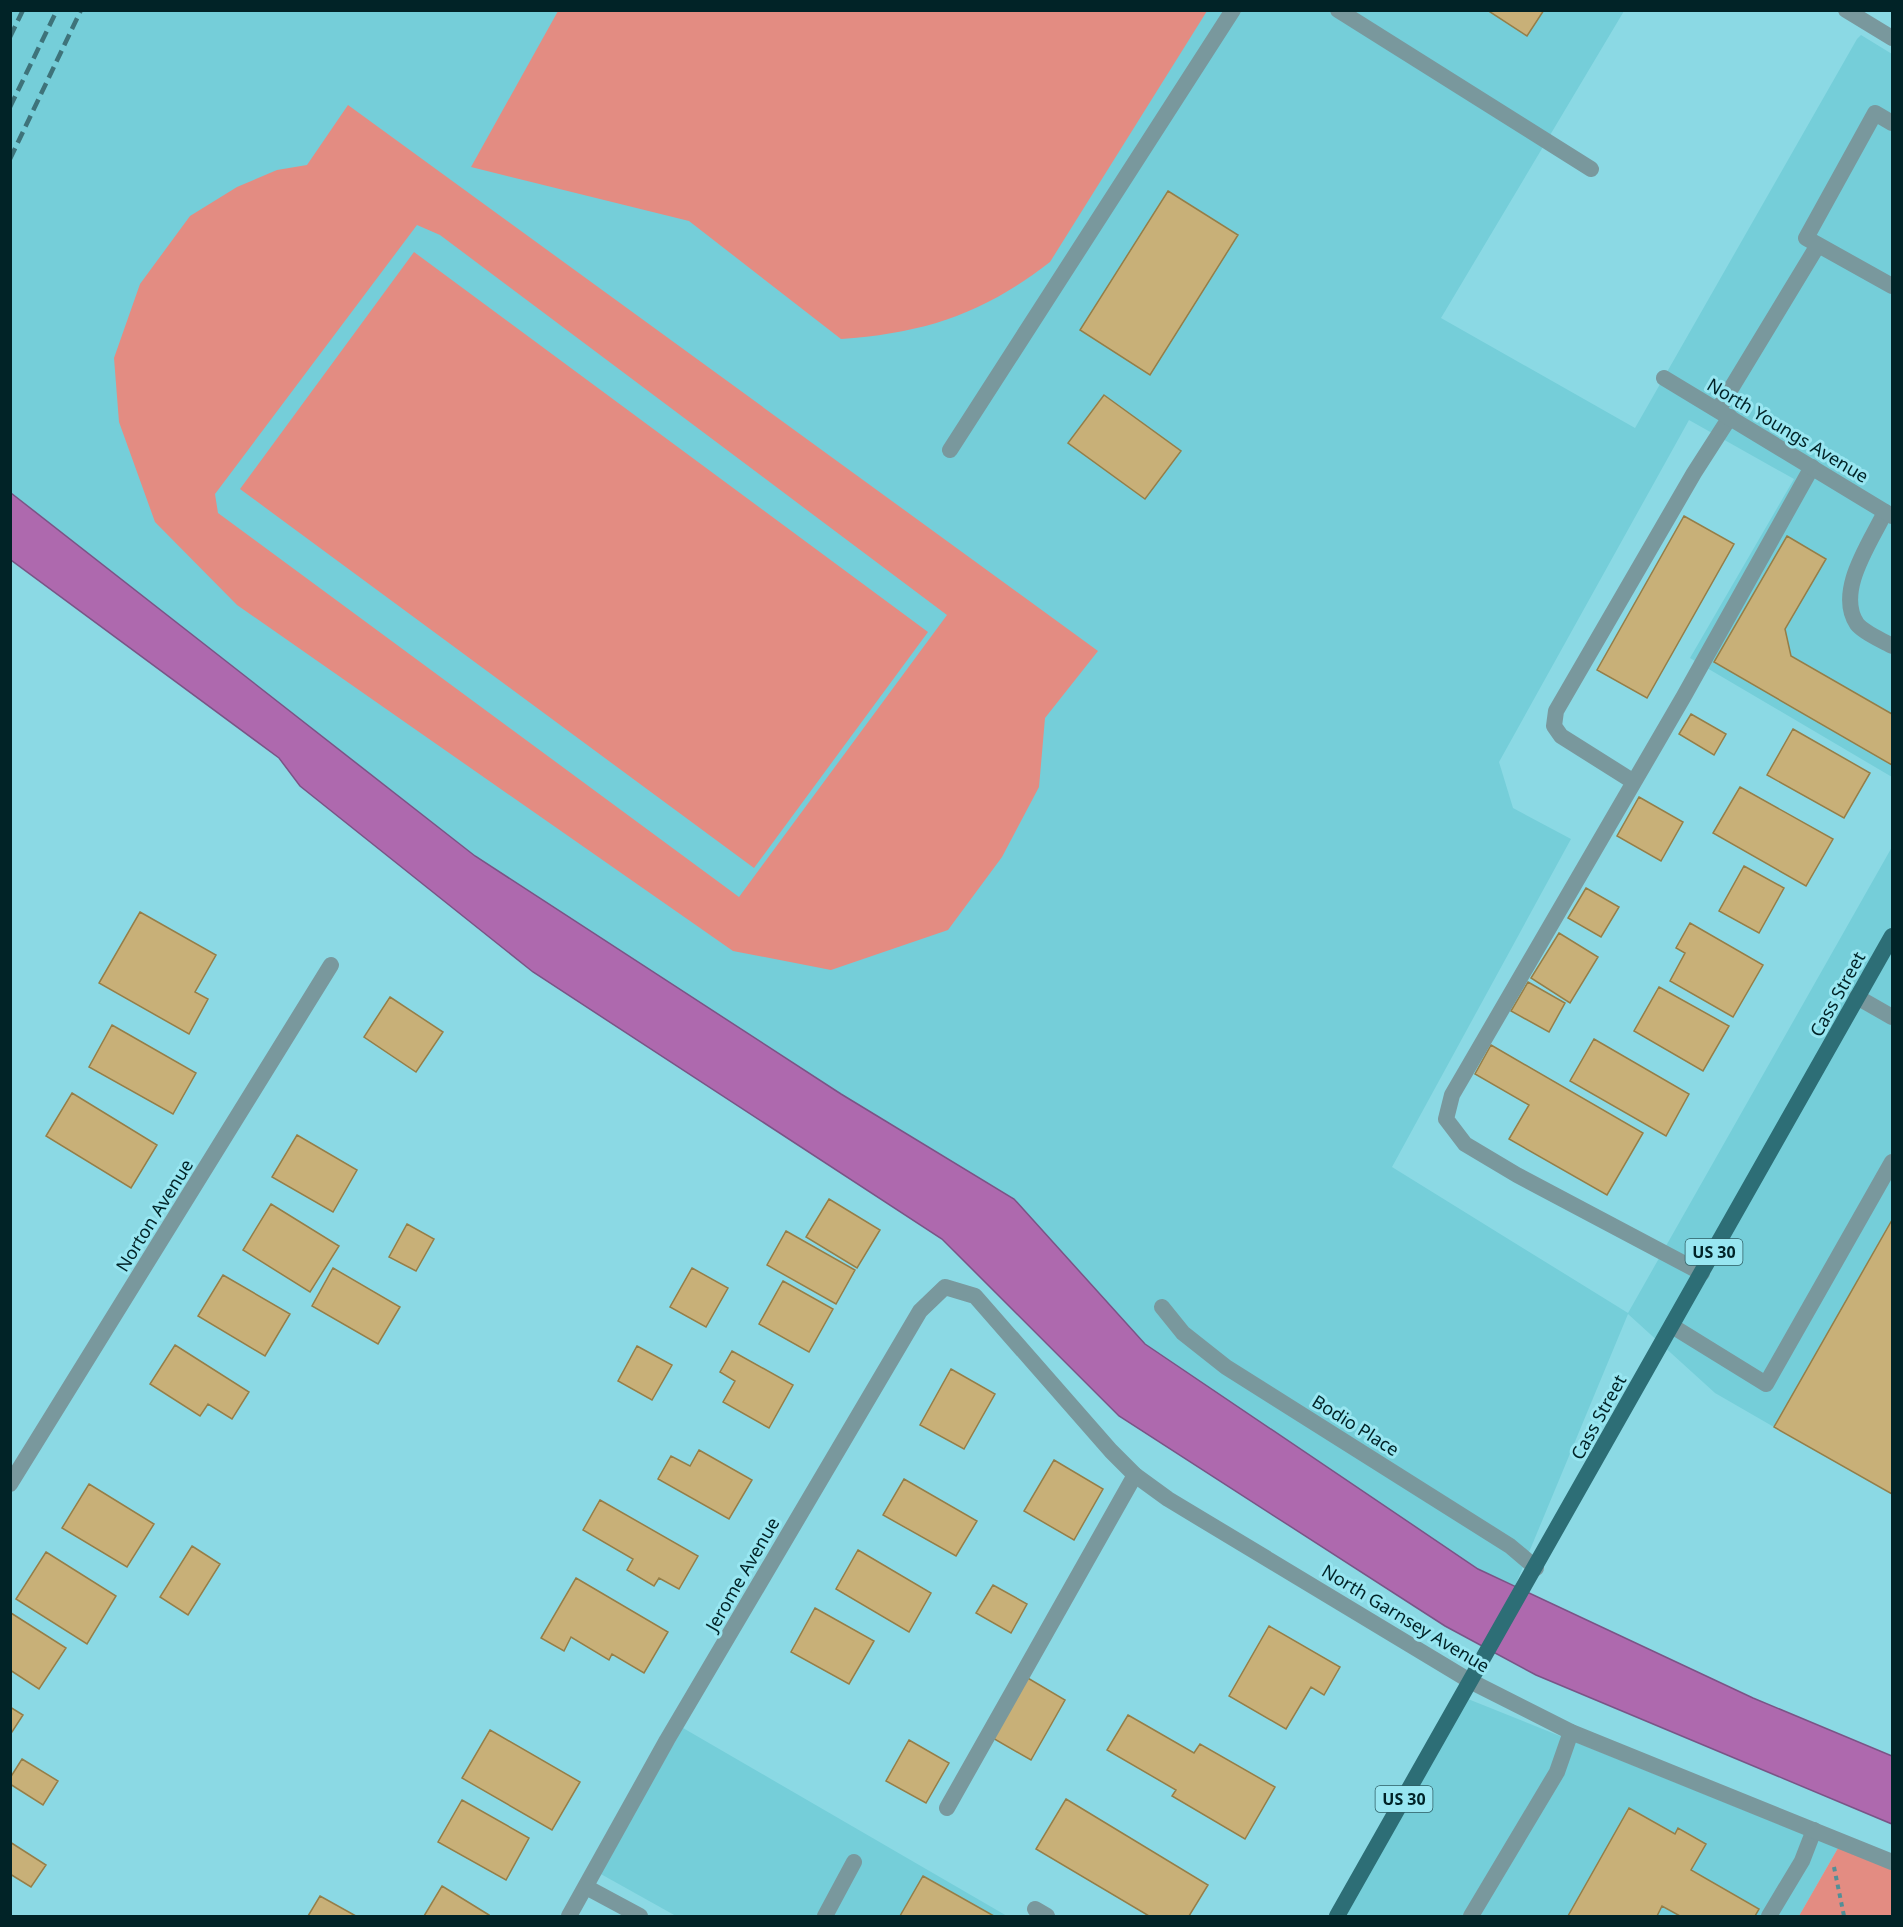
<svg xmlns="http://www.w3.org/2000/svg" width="1903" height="1927" viewBox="0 0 1903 1927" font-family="'Noto Sans',sans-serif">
<rect width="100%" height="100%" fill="#8bd9e4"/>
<path fill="#75ced9" d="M10,11H1624L1441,318L1635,428L1857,39L1861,35L1892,54V777L1690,658L1794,479L1689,420L1499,762L1513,808L1571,839L1392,1167L1628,1313L1892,847V1495L1715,1393L1628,1314L1515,1586L1478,1569L1145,1344L1014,1199L841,1094L475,856L11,493Z
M1468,1699L1838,1848L1799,1916H1345Z
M683,1728L1007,1916H676L599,1873Z"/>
<path fill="#e38c82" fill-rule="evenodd" d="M558,11V10L1207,11L1050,262C983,314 925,333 841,339L689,221L471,167Z
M348,105L1098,651L1045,718L1039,787L1002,857L948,930L831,970L733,951L237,605L155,522L119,422L114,358L140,284L190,216L237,187L277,170L307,165ZM417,225L440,235L947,615L739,897L218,513L215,494Z
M414,252L928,632L754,868L240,489Z
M1838,1848L1892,1870V1916H1799Z"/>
<path fill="#ae69ae" stroke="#7a5486" stroke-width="1.5" d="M11,493L475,856L841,1094L1014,1199L1145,1344L1478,1569L1753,1698L1892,1756V1824L1536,1675L1445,1626L1119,1416L942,1239L533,972L300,786L279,758L11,560Z"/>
<path fill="#c8b078" stroke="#957e48" stroke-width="1.5" d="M1487,10H1544L1527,36Z
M1168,191L1238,235L1150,375L1080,330Z
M1104,395L1181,451L1145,499L1068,443Z
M1684,516L1734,544L1647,698L1597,670Z
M1787,536L1826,559L1785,629L1791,656L1892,714V765L1714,662Z
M1691,714L1726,734L1714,755L1679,734Z
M1793,729L1870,773L1844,818L1767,775Z
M1740,787L1833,839L1806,886L1713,833Z
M1639,797L1683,822L1661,861L1617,836Z
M1744,866L1784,888L1759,933L1719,911Z
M1586,888L1619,907L1601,937L1568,918Z
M140,912L216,955L195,992L208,999L189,1034L99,983Z
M1690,923L1763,965L1733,1017L1670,981L1685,953L1676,948Z
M1559,933L1598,957L1570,1003L1531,978Z
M1528,982L1565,1003L1549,1032L1511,1011Z
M1659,987L1729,1026L1703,1071L1634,1031Z
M390,997L443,1032L416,1072L364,1037Z
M112,1025L196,1073L173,1114L89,1067Z
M1594,1039L1689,1094L1666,1136L1570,1081Z
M1491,1045L1643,1133L1607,1195L1509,1139L1529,1105L1475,1074Z
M72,1093L157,1145L131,1188L46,1136Z
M297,1135L357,1170L333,1212L272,1177Z
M829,1199L880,1230L857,1268L806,1237Z
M271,1204L339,1246L310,1292L243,1250Z
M1892,1220V1494L1774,1427Z
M407,1224L434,1239L416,1271L389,1257Z
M786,1231L855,1270L836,1304L767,1265Z
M333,1268L400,1307L378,1344L312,1306Z
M692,1268L728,1288L706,1327L670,1307Z
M223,1275L290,1314L265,1356L198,1316Z
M783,1281L833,1309L809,1352L759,1324Z
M175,1345L249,1392L232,1419L208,1404L200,1416L150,1384Z
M637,1346L672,1365L652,1400L618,1381Z
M732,1351L793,1385L769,1428L723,1402L735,1381L720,1372Z
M951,1369L995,1394L964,1449L920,1425Z
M699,1450L752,1480L729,1519L658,1479L671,1456L690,1466Z
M1054,1460L1103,1489L1074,1540L1024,1511Z
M904,1479L977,1521L956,1556L883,1515Z
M89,1484L154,1524L127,1567L62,1528Z
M600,1500L698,1556L679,1589L659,1578L654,1586L627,1570L633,1559L583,1530Z
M192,1546L220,1564L188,1615L160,1597Z
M858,1550L931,1593L909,1632L836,1589Z
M46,1552L116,1596L87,1644L16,1599Z
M576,1578L668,1632L644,1673L612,1654L609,1660L571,1637L564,1651L541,1638Z
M993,1585L1027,1604L1011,1633L976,1613Z
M815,1608L874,1641L849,1684L791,1652Z
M11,1613L66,1648L39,1689L10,1670Z
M1269,1626L1340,1667L1324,1695L1311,1687L1286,1729L1229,1696Z
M1026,1677L1065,1700L1031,1760L991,1737Z
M10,1707L23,1715L10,1735Z
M1128,1715L1194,1753L1200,1744L1275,1787L1245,1839L1172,1796L1176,1790L1107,1750Z
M490,1730L580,1782L552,1830L462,1778Z
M909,1740L949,1763L926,1803L886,1781Z
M22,1759L58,1781L43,1805L10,1784V1778Z
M1066,1799L1208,1885L1189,1916H1149L1036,1849Z
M462,1800L529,1838L506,1880L438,1842Z
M1629,1808L1675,1834L1678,1828L1706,1844L1691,1870L1759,1909L1755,1916H1680L1662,1906L1657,1916H1568Z
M10,1842L46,1865L31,1887L10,1874Z
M923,1876L994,1916H900Z
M442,1886L489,1915L488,1916H424Z
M320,1896L356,1916H308Z"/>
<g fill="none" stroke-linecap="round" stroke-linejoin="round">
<path stroke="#538f97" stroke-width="4" stroke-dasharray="4.5 4.5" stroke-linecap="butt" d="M1834,1867L1844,1916"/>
<path stroke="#79989d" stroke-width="16" d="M1338,10L1591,169
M1846,10L1892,38
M1892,123L1875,113L1806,238L1892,286
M1718,410L1818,245
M950,450L1233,10
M1885,512C1871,542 1835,591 1857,624C1864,633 1882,640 1892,646
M1634,782L1561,736L1554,726L1556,711L1694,473L1730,417
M1857,997L1892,1017
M1702,1273L1517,1175L1465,1144L1446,1119L1452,1095L1684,696L1812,467
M1162,1307L1183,1333L1226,1367L1510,1546L1536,1568
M1672,1326L1766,1384L1892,1162
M947,1808L1135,1475
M1035,1909L1047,1916
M825,1916L854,1862
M1471,1916L1557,1772L1571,1732
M1769,1916L1802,1861L1814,1830"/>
<path stroke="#79989d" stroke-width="16" d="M1664,378L1892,516
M10,1484L331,965
M586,1887L640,1916
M569,1916L667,1740L920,1311L945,1287L975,1296L1111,1451L1135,1475L1168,1499L1470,1681L1571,1732L1892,1862"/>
<path stroke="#2d6e76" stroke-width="16" d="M1337,1916L1892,936"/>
<path stroke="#3e737a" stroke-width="4.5" stroke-dasharray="12 6" stroke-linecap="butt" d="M10,37L23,10
M10,107L57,10
M10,159L81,10"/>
</g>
<g text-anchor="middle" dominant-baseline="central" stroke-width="6" stroke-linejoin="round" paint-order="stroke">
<g fill="#98e6f1" stroke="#2e5e64" stroke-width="1.5">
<rect x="1685.5" y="1239" width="57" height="26" rx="4.5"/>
<rect x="1375.5" y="1786" width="57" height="26" rx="4.5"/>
</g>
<g font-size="16" font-weight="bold" fill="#012327">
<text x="1714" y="1252">US 30</text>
<text x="1404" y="1799">US 30</text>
</g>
<g font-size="18" fill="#012327" stroke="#98e6f1">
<text transform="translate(1788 430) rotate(31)">North Youngs Avenue</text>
<text transform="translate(1837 994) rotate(-61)">Cass Street</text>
<text transform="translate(154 1215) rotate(-58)">Norton Avenue</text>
<text transform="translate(1598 1417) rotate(-61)">Cass Street</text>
<text transform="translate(1356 1425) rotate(32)">Bodio Place</text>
<text transform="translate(742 1574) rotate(-60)">Jerome Avenue</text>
<text transform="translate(1406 1618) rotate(31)">North Garnsey Avenue</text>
</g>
</g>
<rect width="1903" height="1927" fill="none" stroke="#012327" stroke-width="24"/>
</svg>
